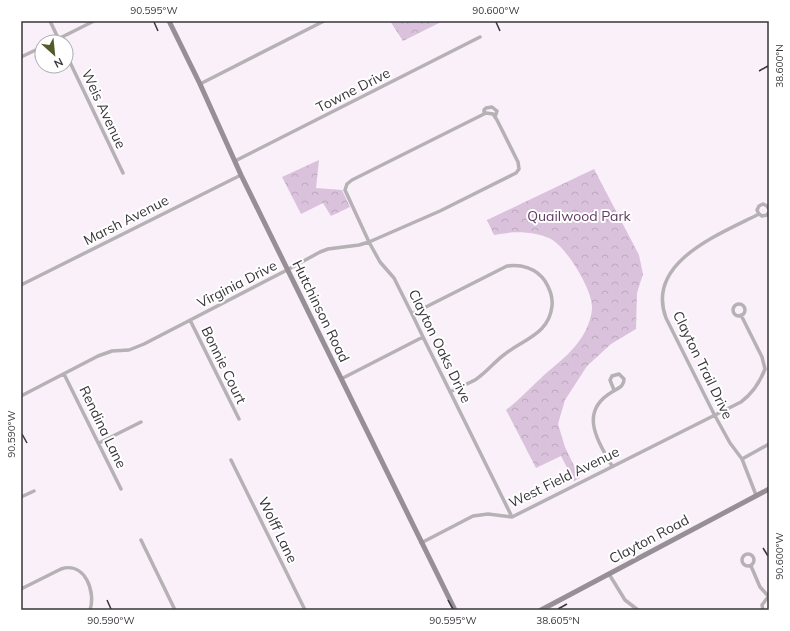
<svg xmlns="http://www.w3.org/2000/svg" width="790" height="631" viewBox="0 0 790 631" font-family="Mulish,sans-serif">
<defs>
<pattern id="park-crowns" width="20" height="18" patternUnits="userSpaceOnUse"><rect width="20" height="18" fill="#dbc2dc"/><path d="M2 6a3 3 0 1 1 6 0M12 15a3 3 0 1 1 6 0" fill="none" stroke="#bda7be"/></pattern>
</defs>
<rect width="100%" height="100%" fill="#f9f0fa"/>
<path fill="url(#park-crowns)" d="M390,21H443L403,41Z
M319,160L316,188L342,190L350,207L331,216L323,203L301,214L282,177Z
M594,169L639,255L643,274L637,293L636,329L611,344L587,366L565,400L558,424L565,447L580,478L574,481L561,456L536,468L506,410C519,400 530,388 542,377C560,361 579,348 588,325C590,320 592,313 592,308C593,290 566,247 551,239C533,231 513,231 494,235L487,220Z"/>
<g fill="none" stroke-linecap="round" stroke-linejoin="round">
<path stroke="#b5b1b5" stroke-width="3.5" d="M50,21L60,42
M52,42L94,21
M66,54L123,173
M21,57L42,47
M200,84L324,21
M484,114V110L486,108L492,107L497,111L495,117
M235,161L480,37
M769,209L767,206L763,204L759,206L757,210L759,214L762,216L767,215L769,212
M21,285L241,175
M733 310a6 6 0 1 1 12 0a6 6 0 1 1-12 0Z
M412,314L507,266C521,264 536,268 545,281C550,289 553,297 552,306C549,334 524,339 505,354C494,362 486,373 475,380C467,384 458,388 450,392
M190,320L239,419
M64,374L121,489
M341,379L423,337
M21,396L98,356L112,351L129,350L144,344L287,270L320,252L328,249L359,245L369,242L440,211L516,173L519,169L518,162L497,120L493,114L486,113L352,180L347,184L345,190L369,242L380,262L394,278L412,314L423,337L512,517
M99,443L141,422
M742,459L769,444
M231,460L305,610
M612,466C598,441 578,412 612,392C618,388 624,387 624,379L619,374L612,376L610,380L614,390
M756,495L742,459L730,443L714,414L666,318C645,262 720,234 759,214
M21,497L34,491
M141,540L175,610
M421,543L473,516L488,514L512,517L741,402C752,394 760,382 765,369L762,357L741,315
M742 560a6 6 0 1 1 12 0a6 6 0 1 1-12 0Z
M751,566L760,587L769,597
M609,574L625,600L638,610
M21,589L61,569C85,561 96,592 90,610
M763,610L762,605L768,597"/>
<path stroke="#969096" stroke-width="5" d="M169,21L200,84L241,175L455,610
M541,610L769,489"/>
</g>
<path fill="none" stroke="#39363a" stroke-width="1.5" d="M154,22L158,31M496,22L500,31M759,71L768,66M22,434L27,443M763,548L768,556M107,600L111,609M448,600L453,609M558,609L567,604"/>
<g text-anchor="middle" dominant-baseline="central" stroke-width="4" stroke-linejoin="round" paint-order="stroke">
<g font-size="14" fill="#39363a" stroke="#fff">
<text transform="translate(353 90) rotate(-27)">Towne Drive</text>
<text transform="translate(104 109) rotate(65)">Weis Avenue</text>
<text transform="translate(126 220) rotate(-27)">Marsh Avenue</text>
<text transform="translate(237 284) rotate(-27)">Virginia Drive</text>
<text transform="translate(321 311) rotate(64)">Hutchinson Road</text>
<text transform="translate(440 346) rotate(64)">Clayton Oaks Drive</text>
<text transform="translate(224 365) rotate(64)">Bonnie Court</text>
<text transform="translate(703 365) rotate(64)">Clayton Trail Drive</text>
<text transform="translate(103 427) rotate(64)">Rendina Lane</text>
<text transform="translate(564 477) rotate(-26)">West Field Avenue</text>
<text transform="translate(278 530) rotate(64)">Wolff Lane</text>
<text transform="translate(649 539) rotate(-28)">Clayton Road</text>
</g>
<g font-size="14" fill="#5f3c62" stroke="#fff">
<text x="579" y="216">Quailwood Park</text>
</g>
</g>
<rect width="790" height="631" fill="none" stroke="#ffffff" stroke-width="44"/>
<g transform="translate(54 54) rotate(153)"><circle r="19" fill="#ffffff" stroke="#b0afb0"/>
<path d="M0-3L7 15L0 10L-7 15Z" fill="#555a28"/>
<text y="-6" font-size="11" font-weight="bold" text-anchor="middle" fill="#39363a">N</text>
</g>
<rect x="22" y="22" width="746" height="587" fill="none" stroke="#39363a" stroke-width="1.5"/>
<g font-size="10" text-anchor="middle" fill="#39363a">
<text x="154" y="14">90.595°W</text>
<text x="496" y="14">90.600°W</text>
<text transform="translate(779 66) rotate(-90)" y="4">38.600°N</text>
<text transform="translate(11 434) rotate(-90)" y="4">90.590°W</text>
<text transform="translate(779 556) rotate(-90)" y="4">90.600°W</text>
<text x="111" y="624">90.590°W</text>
<text x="453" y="624">90.595°W</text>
<text x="558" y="624">38.605°N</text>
</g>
</svg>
